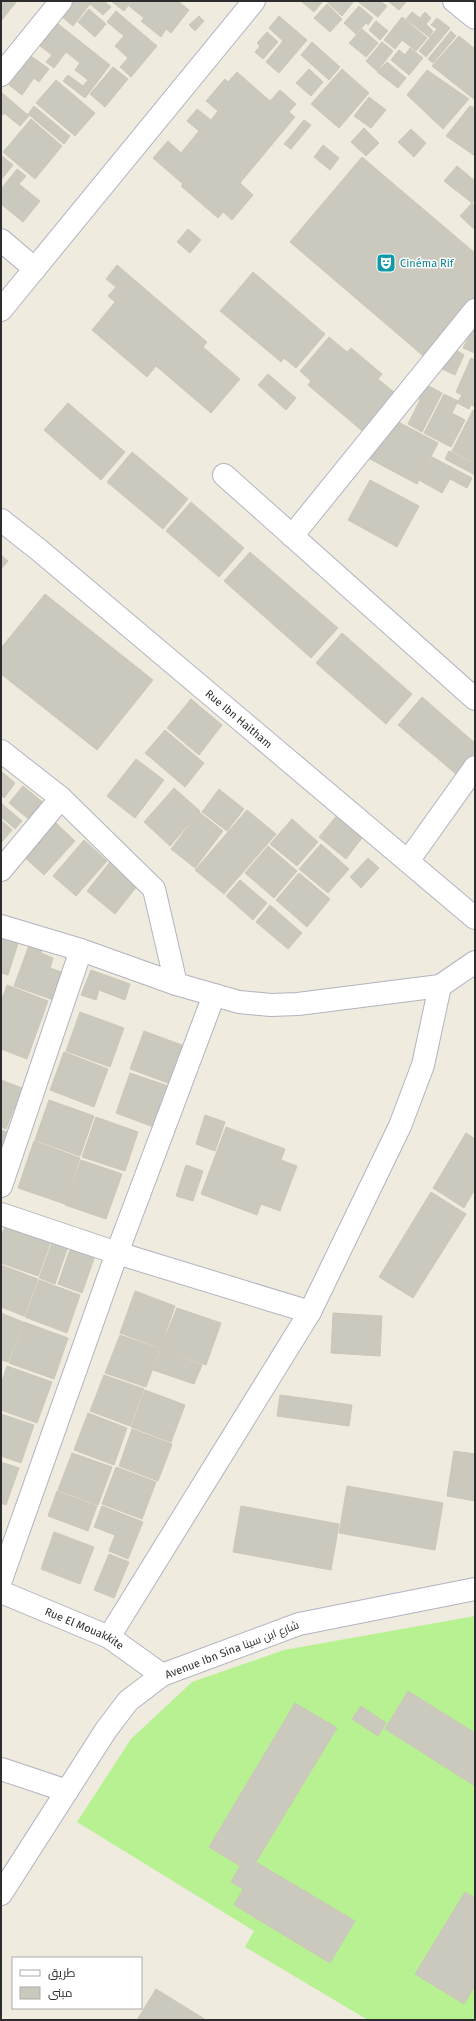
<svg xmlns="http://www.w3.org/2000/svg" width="476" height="2021" viewBox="0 0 476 2021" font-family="'Fira Sans',Cairo,sans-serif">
<rect width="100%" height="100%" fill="#efebde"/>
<path fill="#b8f192" d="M475,1616V2020H368L245,1947L254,1931L77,1822L131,1739L192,1682L284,1650Z"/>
<path fill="#cbc9bd" stroke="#cbc8b7" d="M1,1H17L1,21Z
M74,1H104L111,7L103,15L90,4L73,26L62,17Z
M111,1H132L124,11Z
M133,1H178L189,10L171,33L166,29L161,37L141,21L144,18L129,6Z
M301,1H323L314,12Z
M326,1H354L342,16Z
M357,1H380L387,6L378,17Z
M388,1H407L399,10Z
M327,4L342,19L330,32L314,18Z
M359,6L373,18L368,25L366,23L356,34L344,23Z
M89,9L106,24L95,37L78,22Z
M116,11L157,46L131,77L120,67L128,58L115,46L124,36L107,22Z
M412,12L420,18L425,12L431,18L426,24L433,31L429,37L406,19Z
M199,16L204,21L195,31L189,25Z
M279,16L307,40L279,73L266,62L283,41L269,28Z
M402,17L427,38L416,51L402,40L395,49L384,40Z
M437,18L450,28L426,57L419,51L437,29L431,25Z
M376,21L388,31L380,40L369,30Z
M57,23L110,65L85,98L63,81L68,75L83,86L88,80L75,70L80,63L66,52L54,68L46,62L52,55L40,46Z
M362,29L378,43L366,57L349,43Z
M451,31L456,36L433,63L428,59Z
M267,32L278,42L263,59L255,52L260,46L257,43Z
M459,36L475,49V100L432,66Z
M312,42L340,67L329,80L301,55Z
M382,42L393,51L377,71L366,61Z
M410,48L423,58L409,75L391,60L399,50L405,55Z
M31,56L49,69L39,82L34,78L22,95L9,85Z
M387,62L406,78L398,88L377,72Z
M113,67L128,79L105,107L90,94Z
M309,69L323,82L311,96L296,83Z
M342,69L369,93L339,128L311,104Z
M427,70L469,99L443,129L407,95Z
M237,72L270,101L280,90L296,104L289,112L295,117L240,183L253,195L232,220L223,212L218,218L181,186L183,184L153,158L168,141L181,153L199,131L187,121L197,109L211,120L218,111L206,101L225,79L228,82Z
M56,80L95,113L75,136L36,103Z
M1,92L29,116L20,126L4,113L1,117Z
M369,97L386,110L371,128L354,116Z
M34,106L70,136L64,144L28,114Z
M470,106L475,108V156L446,136Z
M31,119L62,146L35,179L3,152Z
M304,120L311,125L291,149L284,144Z
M364,128L379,143L366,156L351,142Z
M411,129L426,143L414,157L398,142Z
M323,145L339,158L330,170L314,157Z
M1,155L13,165L1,180Z
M362,157L475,253V305L428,360L290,242Z
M457,166L475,181V199L472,203L444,181Z
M17,169L26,176L19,184L40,201L23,222L1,204V189Z
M472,203L475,206V230L460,216Z
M188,229L201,240L190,253L177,242Z
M117,265L207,342L203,347L240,379L211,413L156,366L147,377L92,330L115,302L108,296L116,287L106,279Z
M253,272L325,334L296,368L284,358L281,362L220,311Z
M475,324V353L463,348Z
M329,337L347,352L351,348L382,374L378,379L400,397L367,435L308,385L311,381L300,371Z
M451,347L464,355L455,375L440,368Z
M471,358L475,360V407L471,405L469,409L457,403L462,395L456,392Z
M268,374L296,398L286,410L258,385Z
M425,384L442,393L422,432L408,424L420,400L418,398Z
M444,394L458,401L452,413L465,420L451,447L424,433Z
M68,403L125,452L101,480L44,430Z
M473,410L475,411V463L452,451Z
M391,418L438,443L417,484L370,459Z
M449,451L475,464V475L445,459Z
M132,452L188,499L163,529L107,482Z
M432,457L472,478L467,488L450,479L442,493L419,480Z
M370,480L419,506L397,547L348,520Z
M191,502L244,548L219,577L166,531Z
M250,552L338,628L311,658L224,581Z
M1,555L8,561L1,569Z
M45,594L153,680L97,750L1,674V648Z
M342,633L412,694L386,724L316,663Z
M422,697L475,743V752L456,774L398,725Z
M191,699L222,725L199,755L167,728Z
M165,730L204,763L185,787L145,753Z
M136,759L164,780L135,818L107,796Z
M2,772L15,783L4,798L1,795Z
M23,786L45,804L31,821L9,803Z
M174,788L200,811L170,846L144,822Z
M219,789L244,809L227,831L202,812Z
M1,803L22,821L15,829L1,817Z
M247,810L276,834L224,894L195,870Z
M199,812L223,831L195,868L171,849Z
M339,813L365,834L346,859L319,837Z
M292,819L318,842L297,866L270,844Z
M1,820L12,830L1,843Z
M54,821L75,841L44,875L22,855Z
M84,840L107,861L76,896L53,876Z
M321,844L349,869L328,893L299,869Z
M268,846L297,871L274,898L245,873Z
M368,858L379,868L361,888L350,877Z
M110,862L138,885L115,914L87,891Z
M299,873L330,899L307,927L276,900Z
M240,880L267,903L253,920L226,896Z
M270,905L302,933L288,949L256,922Z
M1,934L19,940L8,975L1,973Z
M31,940L44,945L41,953L53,958L50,968L70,975L59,1002L14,986Z
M91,970L130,984L125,1000L99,990L96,1000L81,995Z
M7,985L48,1001L27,1059L1,1049V1002Z
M80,1012L124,1028L110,1067L66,1051Z
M144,1031L190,1048L176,1086L130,1069Z
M64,1052L108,1069L94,1107L50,1090Z
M130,1073L174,1088L159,1129L116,1113Z
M1,1080L22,1088L6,1129L1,1127Z
M49,1100L94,1116L80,1156L35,1140Z
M205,1115L225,1122L215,1151L196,1144Z
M96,1117L138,1132L125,1171L82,1157Z
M226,1127L285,1149L281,1160L297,1166L280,1211L261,1204L257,1215L201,1194Z
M1,1130L7,1132L1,1147Z
M466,1133L475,1139V1189L464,1208L433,1188Z
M34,1141L80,1158L65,1204L18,1188Z
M81,1160L122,1174L106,1219L65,1205Z
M186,1165L203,1171L193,1201L176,1196Z
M431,1192L466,1214L413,1298L379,1277Z
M8,1219L53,1236L38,1276L1,1263V1237Z
M55,1235L70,1241L55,1284L39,1278Z
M73,1241L97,1250L82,1293L58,1284Z
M1,1265L38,1279L24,1316L1,1307Z
M39,1280L80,1295L67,1333L25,1317Z
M135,1291L175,1306L160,1348L120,1333Z
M177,1308L221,1323L206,1365L160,1349Z
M1,1313L23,1322L8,1362L1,1360Z
M333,1313L382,1316L380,1356L331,1353Z
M24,1322L68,1338L54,1379L9,1363Z
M120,1335L160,1349L146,1387L105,1373Z
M161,1350L202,1365L194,1384L153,1370Z
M7,1366L52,1382L37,1423L1,1410V1384Z
M104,1375L144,1389L130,1426L90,1411Z
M145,1390L185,1405L171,1442L131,1427Z
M280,1395L352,1405L349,1426L277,1416Z
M88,1413L127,1428L114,1465L74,1450Z
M1,1414L34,1425L21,1463L1,1456Z
M132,1429L172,1444L158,1481L119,1466Z
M454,1451L475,1454V1501L447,1496Z
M72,1453L112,1467L98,1505L58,1490Z
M1,1462L19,1468L6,1505L1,1503Z
M116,1467L156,1482L142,1519L102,1504Z
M347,1486L443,1503L435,1550L339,1533Z
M57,1491L97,1506L88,1531L48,1516Z
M102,1506L143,1522L128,1559L109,1551L115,1535L94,1527Z
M241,1506L339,1524L331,1570L233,1552Z
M54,1532L94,1547L80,1584L41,1569Z
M109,1554L129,1562L114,1598L94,1590Z
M408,1691L475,1733V1786L385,1729Z
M295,1703L337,1728L256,1862L355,1921L330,1963L234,1905L243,1889L231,1882L240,1866L209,1847Z
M361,1706L386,1723L378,1736L352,1719Z
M465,1892L475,1898V1986L464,2004L415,1974Z
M156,1989L206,2020H137Z"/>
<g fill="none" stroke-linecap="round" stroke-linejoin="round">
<defs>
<g id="street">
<path d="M454,1L475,18"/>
<path d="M1,75L61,1"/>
<path d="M1,240L35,269"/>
<path d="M1,310L254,1"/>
<path d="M224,475L475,699"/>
<path id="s1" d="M1,520L39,550L475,918"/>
<path d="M292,536L475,310"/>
<path d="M1,751L61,798L154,889L176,984"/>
<path d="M408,861L475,767"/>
<path d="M1,870L61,798"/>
<path d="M1,926L81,950L176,984L239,1002L271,1005L298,1004L440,986L475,962"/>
<path d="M1,1186L81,950"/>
<path d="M1,1214L117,1253L310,1312"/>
<path d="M1,1580L117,1253L214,995"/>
<path id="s2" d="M1,1592L109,1637L162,1675"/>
<path d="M109,1637L310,1312L400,1126L423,1065L440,986"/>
<path d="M1,1769L67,1791"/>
</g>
<path id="secondary" d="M1,1894L106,1730L128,1701L162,1675L299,1624L475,1589"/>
</defs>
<use href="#street" stroke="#b2b3c1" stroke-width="24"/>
<use href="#secondary" stroke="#b2b3c1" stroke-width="24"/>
<use href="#street" stroke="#fff" stroke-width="22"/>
<use href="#secondary" stroke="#fff" stroke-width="22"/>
</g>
<defs>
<symbol id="theatre-square" viewBox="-11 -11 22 22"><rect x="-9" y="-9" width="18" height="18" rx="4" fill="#0f9aa8" stroke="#fff"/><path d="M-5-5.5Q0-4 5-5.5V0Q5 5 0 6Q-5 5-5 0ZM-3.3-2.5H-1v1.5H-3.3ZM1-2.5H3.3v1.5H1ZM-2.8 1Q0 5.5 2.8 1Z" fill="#fff"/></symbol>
</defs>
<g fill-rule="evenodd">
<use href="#theatre-square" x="375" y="252" width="22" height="22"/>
</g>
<g text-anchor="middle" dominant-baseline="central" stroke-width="3" stroke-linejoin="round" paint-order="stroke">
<g font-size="11" fill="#0d838f" stroke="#fff" text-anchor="start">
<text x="400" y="263">Cinéma Rif</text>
</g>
<g font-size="11" fill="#2d2d2d" stroke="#fff">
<text stroke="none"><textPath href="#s1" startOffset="310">Rue Ibn Haitham</textPath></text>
<text stroke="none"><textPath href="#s2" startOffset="91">Rue El Mouakkite</textPath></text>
<text transform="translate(232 1650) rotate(-21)">Avenue Ibn Sina شارع ابن سينا</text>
</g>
</g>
<rect width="476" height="2021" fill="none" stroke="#2d2d2d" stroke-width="4"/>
<rect x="12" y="1957" width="130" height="52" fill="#ffffff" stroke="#ababab"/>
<rect x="20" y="1970" width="20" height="6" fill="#ffffff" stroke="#ababab"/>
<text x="48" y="1977" font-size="12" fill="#2d2d2d">طريق</text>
<rect x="20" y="1987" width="20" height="12" fill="#cbc9bd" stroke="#ababab"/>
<text x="48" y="1997" font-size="12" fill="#2d2d2d">مبنى</text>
</svg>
